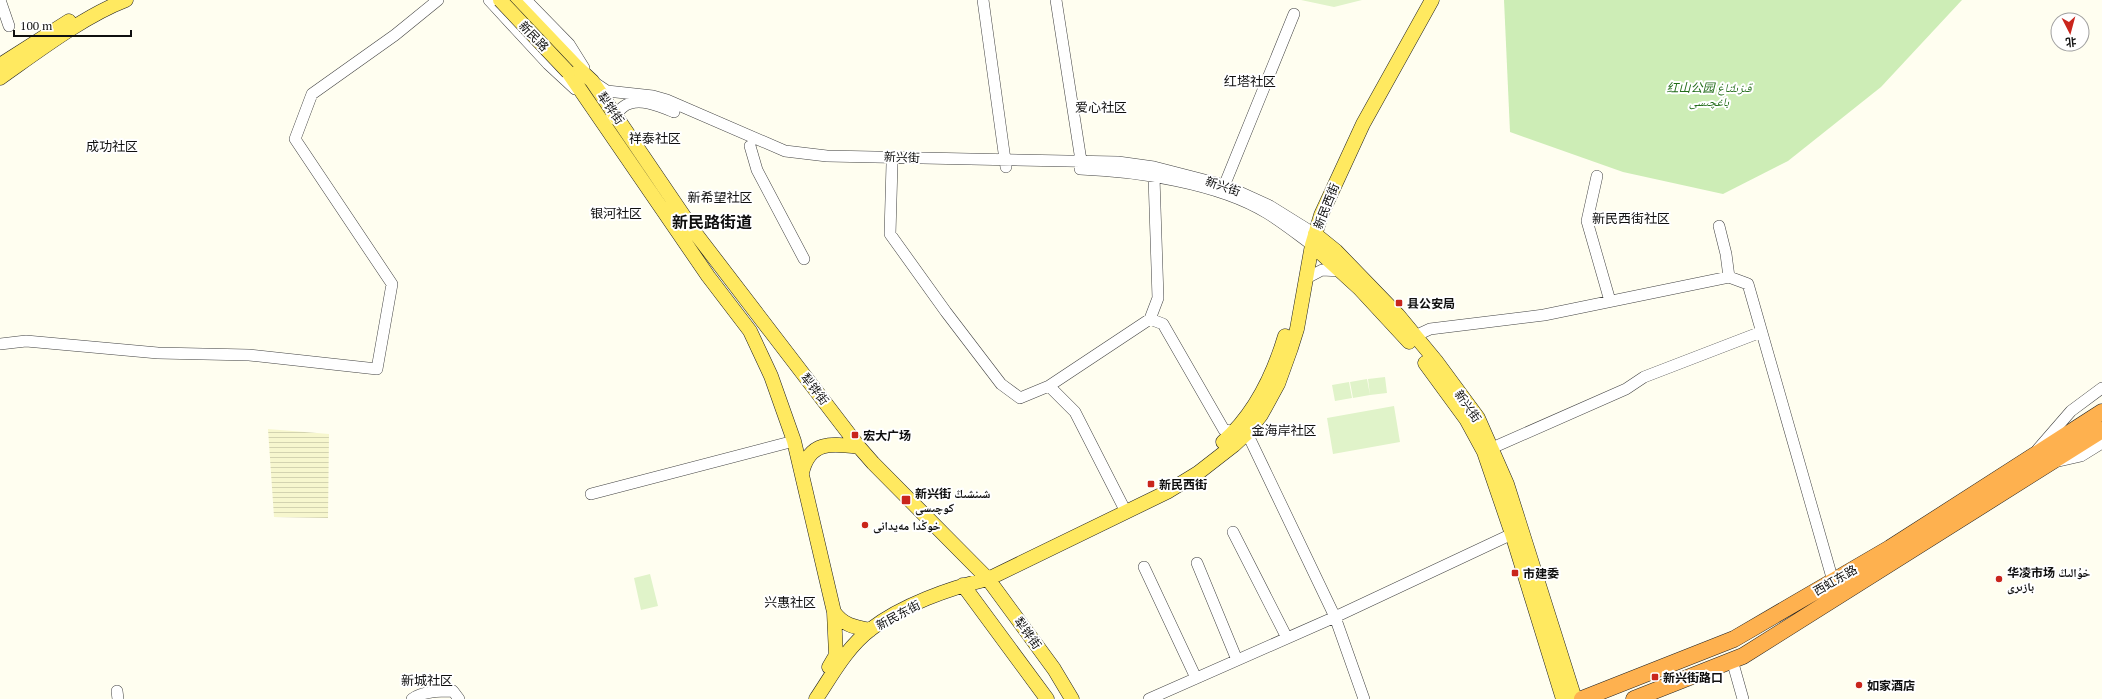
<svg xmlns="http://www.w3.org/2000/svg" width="2102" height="699" viewBox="0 0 2102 699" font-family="'PT Serif','Noto Naskh Arabic','Noto Sans SC',serif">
<defs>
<pattern id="farmland-rules" width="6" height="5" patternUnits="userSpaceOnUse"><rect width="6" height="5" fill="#f7f7ce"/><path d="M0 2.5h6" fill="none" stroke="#d3d3b0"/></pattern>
</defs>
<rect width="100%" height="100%" fill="#fffef0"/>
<path fill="url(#farmland-rules)" d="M268,429L329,434L328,518L274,517Z"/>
<path fill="#cdedb6" d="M1504,0H1962L1881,87L1788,161L1723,194L1623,172L1510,132Z"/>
<path fill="#e0f3c9" d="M1301,0H1362L1334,7Z
M1385,377L1387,393L1370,395L1368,379Z
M1367,379L1370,395L1353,398L1350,382Z
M1349,382L1352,398L1335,401L1332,385Z
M1394,406L1400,442L1333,454L1327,418Z
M650,574L658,606L641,610L634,578Z"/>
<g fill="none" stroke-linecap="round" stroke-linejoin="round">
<defs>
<path id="minor" d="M0,0L9,26
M489,0L548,64L575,89
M526,0L569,44L584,68
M983,0L1006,167
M1056,0L1082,167
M595,83L607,91L653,96L667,100L785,151L827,156L1118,162L1154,167L1224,185L1270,206L1315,234
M609,120C615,116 618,111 623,107C637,96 660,106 674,112
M750,146L757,170L804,259
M892,164L890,234L946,312L1001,384L1020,398L1049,386L1150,319L1158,298L1154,177
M1080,169C1135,171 1219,183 1267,213C1282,222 1297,234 1312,245
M1597,176L1587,221L1610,301
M1222,191L1294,14
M1719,226L1726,254L1729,277
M1305,279L1322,270L1341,271
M1150,319L1163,324L1224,430L1247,433L1335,617L1364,699
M1415,336L1430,329L1544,315L1729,277L1748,284L1833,581
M0,344L26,341L158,353L249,355L377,369L392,284L295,139L312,94L395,35L438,0
M1049,386L1075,412L1126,512
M1492,448L1626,389L1644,377L1761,332
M2038,449L2071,411L2102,388
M2059,461L2081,456L2102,443
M591,494L794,441
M1233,532L1287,638
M1197,563L1237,660
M1144,567L1196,678
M1732,660L1743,699
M117,691L118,699
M412,699C423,691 440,691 453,691L459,699
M1149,699L1335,617L1512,534"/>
<path id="major" d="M513,0L576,66L592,81L696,234L859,447L873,463L988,579L1054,669L1072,699
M0,65L69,21
M568,72L708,276L750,331L771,376L794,441L834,612C843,625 854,627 870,630
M0,78C37,52 84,16 126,0
M1315,234L1336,251L1398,315L1436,361L1478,418L1507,484L1575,699
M1312,245L1359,288L1409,342
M1425,363L1466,419L1484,452L1512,534L1563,699
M1223,442C1255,414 1273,376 1285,336
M802,473C809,441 831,443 859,447
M963,585L1047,699
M829,667L836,655L834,612
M816,699C832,675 847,647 871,629C902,605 950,588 988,579L1167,492L1198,473L1234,445L1247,433L1261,415L1278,384L1291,348L1297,329L1312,245L1321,215L1363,124L1432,0"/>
<path id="highway" d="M1582,699L1734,639L1890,548L2102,412
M1634,699L1743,656L2102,430"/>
</defs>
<use href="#minor" stroke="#424242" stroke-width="12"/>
<use href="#major" stroke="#202020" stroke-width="15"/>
<use href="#highway" stroke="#202020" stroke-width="17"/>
<use href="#minor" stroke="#fff" stroke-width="11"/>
<use href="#major" stroke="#ffe960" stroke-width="14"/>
<use href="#highway" stroke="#feb14f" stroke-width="16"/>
<defs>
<path id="major-bridge" d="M500,0L568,72"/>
</defs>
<use href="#major-bridge" stroke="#202020" stroke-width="15" stroke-linecap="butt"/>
<use href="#major-bridge" stroke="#ffe960" stroke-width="14"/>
</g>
<g fill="#c9251c" stroke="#fff" stroke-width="1.5">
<rect x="1395" y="299" width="8" height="8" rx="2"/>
<rect x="851" y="431" width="8" height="8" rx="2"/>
<rect x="1147" y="480" width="8" height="8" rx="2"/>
<rect x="901" y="495" width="10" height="10" rx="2"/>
<circle cx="865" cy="525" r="4"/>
<rect x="1511" y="569" width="8" height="8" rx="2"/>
<circle cx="1999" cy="579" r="4"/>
<rect x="1651" y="673" width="8" height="8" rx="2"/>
<circle cx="1859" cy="685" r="4"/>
</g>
<g text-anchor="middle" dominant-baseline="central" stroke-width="4" stroke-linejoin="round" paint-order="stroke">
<g font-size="12" fill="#0f0f0f" stroke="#fff">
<text transform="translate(534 36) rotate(46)">新民路</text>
<text transform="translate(611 108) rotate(55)">犁铧街</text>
<text transform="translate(902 157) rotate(2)">新兴街</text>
<text transform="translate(1223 186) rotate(19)">新兴街</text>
<text transform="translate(1326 206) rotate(-68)">新民西街</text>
<text transform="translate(815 389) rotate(52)">犁铧街</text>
<text transform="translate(1468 406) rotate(55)">新兴街</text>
<text transform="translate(1835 580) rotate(-30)">西虹东路</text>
<text transform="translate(898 615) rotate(-28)">新民东街</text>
<text transform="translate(1028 633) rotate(54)">犁铧街</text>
</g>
<g font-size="12" font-style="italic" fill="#226c19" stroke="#fff">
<text x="1709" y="87">红山公园 قىزىلتاغ<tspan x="1709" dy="14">باغچىسى</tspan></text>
</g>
<g font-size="12" font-weight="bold" fill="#0f0f0f" stroke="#fff" text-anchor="start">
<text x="1407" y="303">县公安局</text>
<text x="863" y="435">宏大广场</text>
<text x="1159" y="484">新民西街</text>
<text x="915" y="493">新兴街 شىنشىڭ<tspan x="915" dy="14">كوچىسى</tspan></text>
<text x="873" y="525">خوڭدا مەيدانى</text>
<text x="2007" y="572">华凌市场 خۇالىڭ<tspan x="2007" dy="14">بازىرى</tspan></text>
<text x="1523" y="573">市建委</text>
<text x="1663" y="677">新兴街路口</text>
<text x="1867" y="685">如家酒店</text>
</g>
<g font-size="13" fill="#0f0f0f" stroke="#fff">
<text x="1250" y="81">红塔社区</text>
<text x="1101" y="107">爱心社区</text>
<text x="655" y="138">祥泰社区</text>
<text x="112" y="146">成功社区</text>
<text x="720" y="197">新希望社区</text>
<text x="616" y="213">银河社区</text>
<text x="1631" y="218">新民西街社区</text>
<text x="1284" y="430">金海岸社区</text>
<text x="790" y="602">兴惠社区</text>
<text x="427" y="680">新城社区</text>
</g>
<g font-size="16" font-weight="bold" fill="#0f0f0f" stroke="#fff">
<text x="712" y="222">新民路街道</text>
</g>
</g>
<g transform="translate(2070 32) rotate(174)"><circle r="19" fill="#ffffff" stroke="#9f9f9f"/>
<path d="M0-3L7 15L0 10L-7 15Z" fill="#c9251c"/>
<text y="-6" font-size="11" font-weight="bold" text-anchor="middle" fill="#0f0f0f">北</text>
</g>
<path d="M14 30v6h117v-6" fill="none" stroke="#0f0f0f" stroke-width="2"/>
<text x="20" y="30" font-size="12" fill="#0f0f0f" stroke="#ffffff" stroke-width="3" paint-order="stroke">100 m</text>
</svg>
